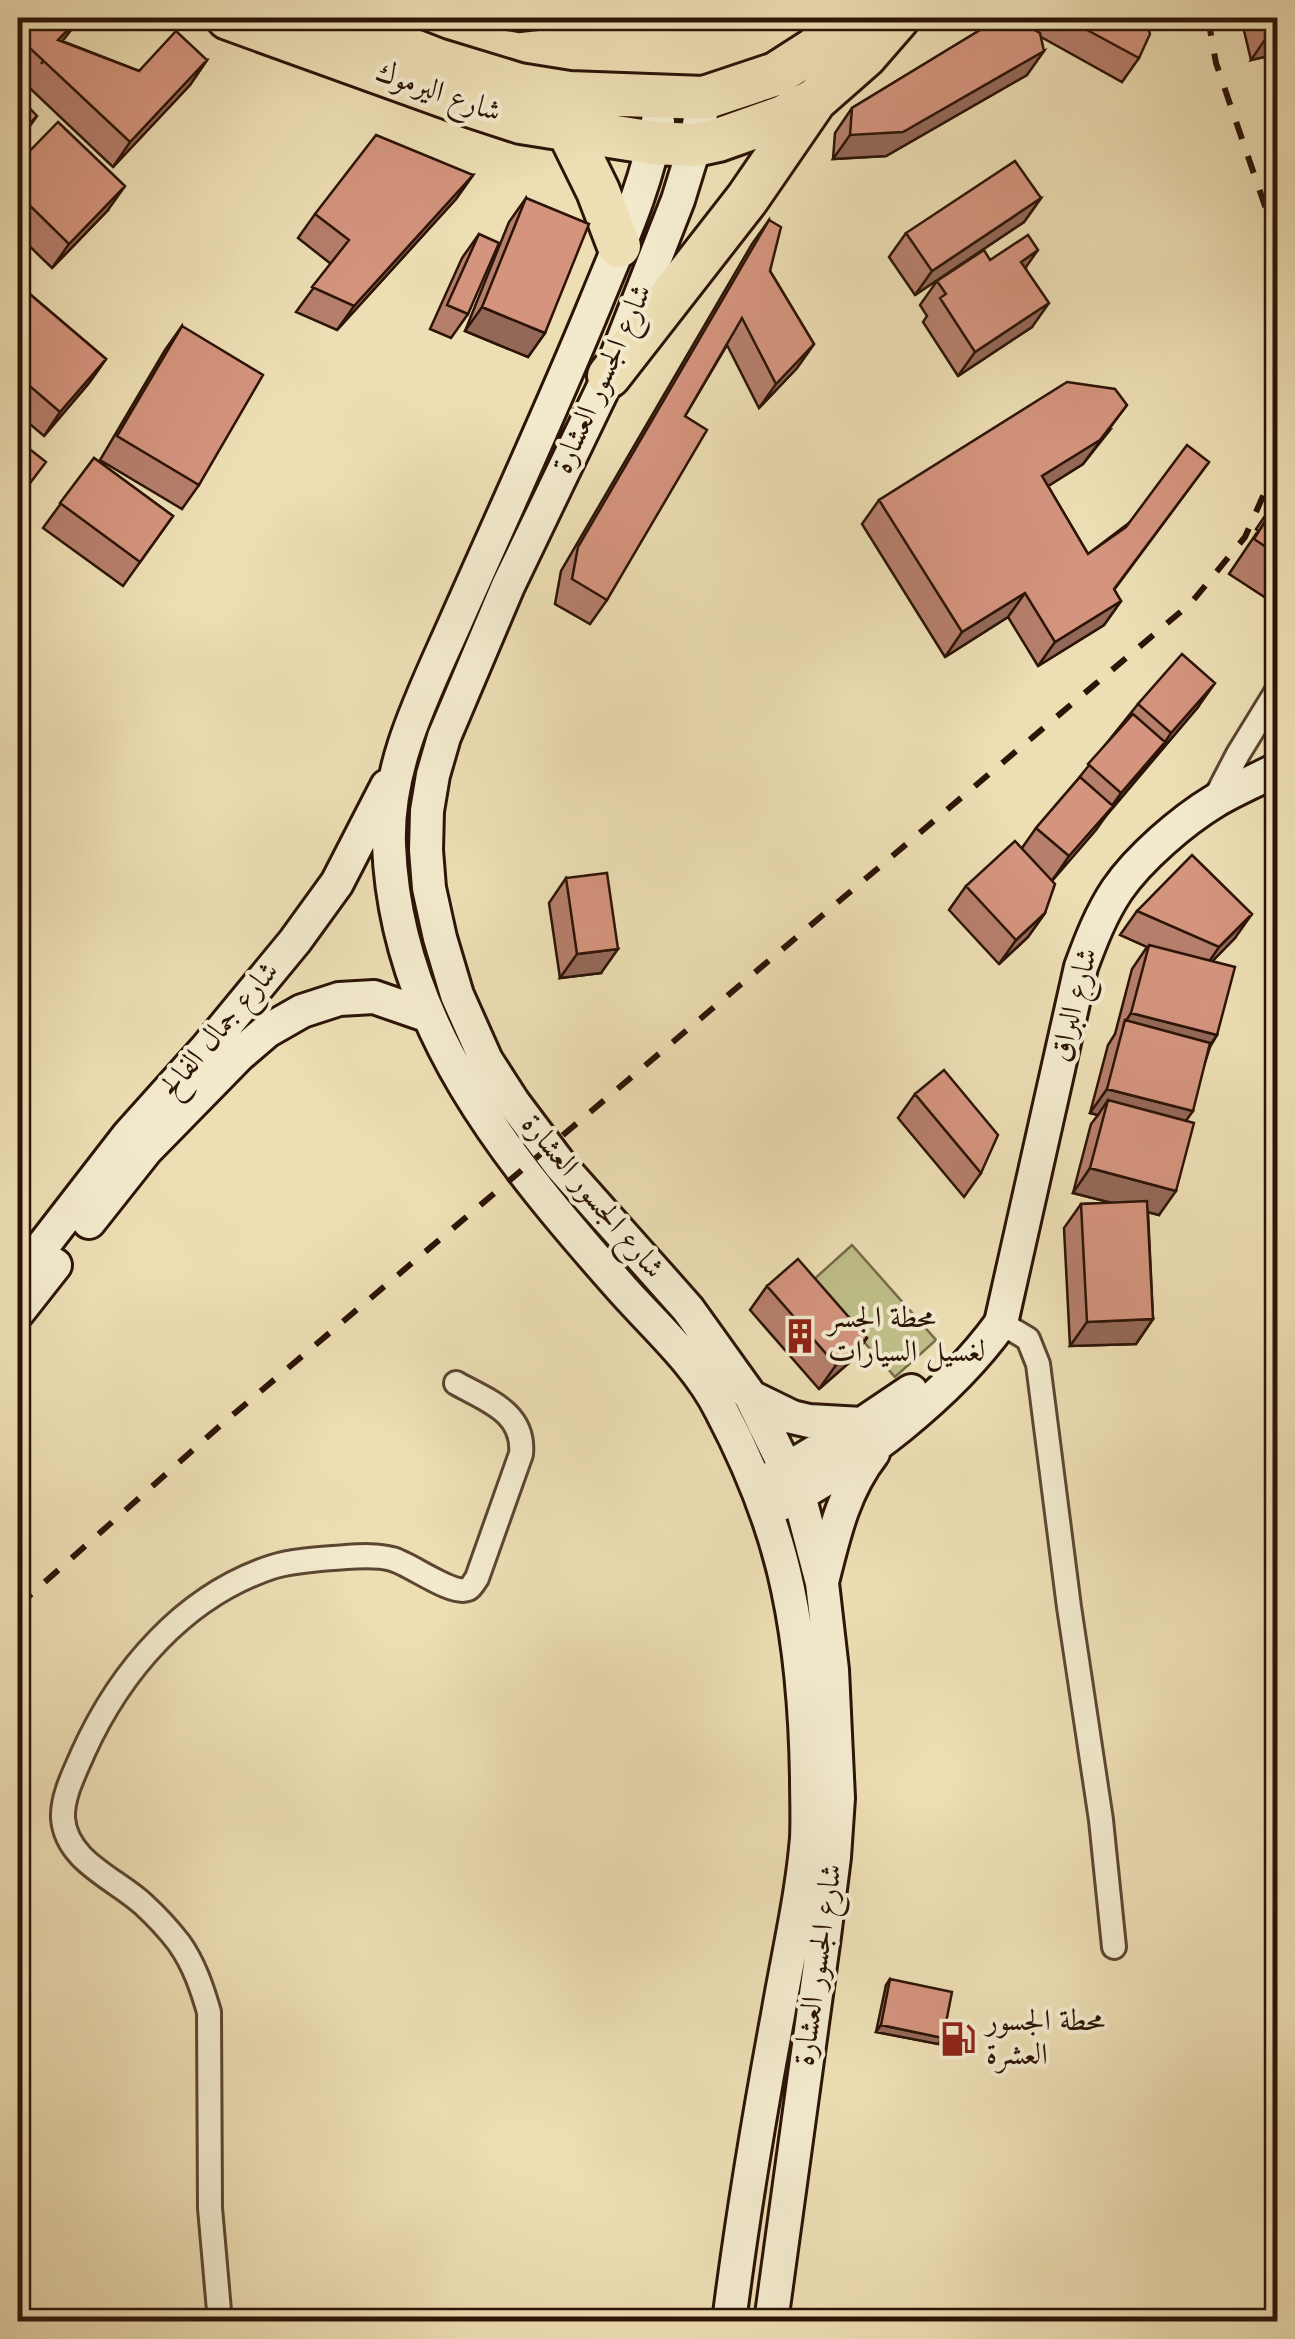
<svg xmlns="http://www.w3.org/2000/svg" width="1295" height="2339" viewBox="0 0 1295 2339" font-family="'Old Standard TT',Amiri,serif">
<rect width="100%" height="100%" fill="#eddeb4"/>
<filter id="stains"><feTurbulence type="fractalNoise" baseFrequency=".002" numOctaves="4"/><feColorMatrix values="0 0 0 0 .2 0 0 0 0 .09 0 0 0 0 .02 0 0 0 .5 -.17"/></filter>
<radialGradient id="worn" r=".72"><stop offset=".6" stop-color="#630" stop-opacity="0"/><stop offset="1" stop-color="#630" stop-opacity=".3"/></radialGradient>
<path fill="#bfbf89" stroke="#766a48" stroke-width="2.5" d="M852,1245L936,1340L895,1377L811,1282Z"/>
<g fill="none" stroke-linecap="round" stroke-linejoin="round">
<defs>
<path id="street" d="M1213,802L1238,754L1278,689
M1001,1323L1028,1339L1038,1364L1069,1607L1101,1820L1114,1947
M220,2322L210,2208L209,2012C202,1988 194,1964 179,1943C169,1930 155,1915 143,1904C116,1879 66,1861 63,1818C62,1796 75,1772 83,1753C120,1671 184,1596 272,1567C294,1560 323,1559 346,1557C361,1556 378,1555 392,1559C409,1563 452,1596 468,1589C472,1587 474,1582 477,1578L521,1454C525,1412 486,1400 456,1383"/>
<path id="secondary" d="M704,98L695,145L678,200L609,376L508,586L444,737L433,775L427,811L426,850L429,888L440,938L457,995L486,1060L513,1102L561,1166L688,1309L751,1397L799,1495L822,1583L832,1670L838,1798L834,1857L824,1936L771,2322
M658,121C647,185 620,243 596,302C552,409 504,513 457,619C425,692 386,764 389,845C396,1026 509,1161 623,1290C657,1328 698,1364 721,1410C750,1465 775,1527 788,1589C801,1650 806,1716 807,1778C807,1798 808,1818 807,1838C802,1898 788,1956 778,2015C759,2117 742,2219 729,2322
M89,1222L146,1150L239,1055L267,1031L302,1011L339,999L374,997L426,1015
M18,1278L128,1136L206,1049L295,941L337,883L387,786
M18,1312L55,1265
M751,1397L792,1417L809,1421L862,1424
M770,1479L862,1424L911,1391
M781,1504C860,1464 949,1395 1001,1323L1081,967C1091,940 1101,914 1117,890C1139,858 1182,821 1215,801C1235,789 1257,780 1278,769
M823,1578C834,1534 844,1490 873,1453"/>
<path id="highway" d="M228,18L472,106L521,122L654,143L695,145L718,140L783,117L815,100L865,56L898,18
M330,18L437,60L519,85L569,93L704,98L776,74L815,49L847,18
M568,130L598,191L619,246
M609,376L747,199L815,100"/>
</defs>
<use href="#street" stroke="#5c4632" stroke-width="28"/>
<use href="#secondary" stroke="#2c1407" stroke-width="38"/>
<use href="#highway" stroke="#2c1407" stroke-width="48"/>
<use href="#street" stroke="#f3eace" stroke-width="22"/>
<use href="#secondary" stroke="#f3eace" stroke-width="32"/>
<use href="#highway" stroke="#eddeb4" stroke-width="42"/>
<path stroke="#2c1407" stroke-width="6" stroke-dasharray="18 18" stroke-linecap="butt" d="M1208,18L1216,63L1278,244
M18,1606L222,1424L1191,603L1245,537L1278,462"/>
</g>
<path fill="#b67f6c" stroke="#2c1407" stroke-width="2.5" d="M18,18H80L62,41L139,71L207,60L190,85L113,167L18,77Z
M997,18H1145L1139,58L1122,82L1041,37L1027,75L886,156L833,159L835,133L852,108L985,27Z
M1241,18H1278V54L1251,60Z
M18,163L108,210L52,268L18,235Z
M473,175L456,199L337,330L296,312L331,264L298,238L315,214Z
M526,198L545,333L528,357L465,331L509,222Z
M1041,198L1024,222L915,295L889,257L906,233Z
M769,220L770,271L814,344L797,368L759,408L727,345L685,416L607,600L590,624L555,604L561,571L752,244Z
M479,234L468,314L451,338L430,329L462,258Z
M990,260L1026,268L1032,327L958,376L923,322L927,316L920,305L937,281Z
M18,284L106,359L89,383L44,436L18,414Z
M182,326L199,485L182,509L100,460L165,350Z
M1110,430L1083,464L1048,486L1088,554L1209,462L1114,590L1121,601L1104,625L1038,666L1008,617L945,657L862,524L879,500Z
M94,458L173,516L123,586L43,528Z
M1278,497V606L1229,574L1258,531L1256,529Z
M1138,704L1198,707L1052,880L1045,913L1028,937L999,964L949,910L966,886L1022,848L1036,828L1078,779Z
M566,878L601,973L560,978L549,903Z
M1137,911L1235,938L1212,961L1217,1035L1210,1047L1186,1121L1159,1215L1148,1212L1153,1319L1136,1344L1070,1346L1064,1228L1081,1204L1113,1203L1073,1193L1091,1124L1098,1115L1090,1113L1108,1045L1115,1034L1132,969L1147,947L1120,935Z
M915,1094L981,1173L964,1197L898,1118Z
M767,1286L850,1362L819,1389L750,1310Z
M890,1979L938,2044L876,2032L886,1985Z"/>
<path fill="#946858" stroke="#2c1407" stroke-width="2.5" d="M80,18L65,38L41,64L58,40Z
M440,18H627L616,21L519,32Z
M1275,25H1278V54L1251,60Z
M1044,51L1027,75L886,156L833,159L850,135Z
M207,60L190,85L113,167L130,142Z
M37,116L20,140L18,143V135Z
M473,175L456,199L337,330L354,306Z
M125,186L108,210L52,268L69,244Z
M1041,198L1024,222L915,295L932,271Z
M1038,250L1021,274V262Z
M1049,303L1032,327L958,376L975,352Z
M482,307L545,333L528,357L465,331Z
M814,344L797,368L759,408L776,384Z
M106,359L89,383L44,436L60,412Z
M1127,405L1083,464L1026,500L1042,476Z
M1025,593L1008,617L945,657L962,632Z
M1121,601L1104,625L1038,666L1055,642Z
M1215,683L1198,707L1108,813L1096,830L1052,881L1069,856L1109,810L1121,793L1161,748L1171,733Z
M1045,913L1028,937L999,964L1016,940Z
M1252,914L1235,938L1202,972L1219,947Z
M618,949L601,973L560,978L577,954Z
M1131,1013L1217,1035L1200,1060L1124,1024Z
M1107,1089L1193,1111L1176,1135L1108,1100L1098,1115L1090,1113Z
M1090,1168L1176,1191L1159,1215L1073,1193Z
M1153,1319L1136,1344L1070,1346L1087,1322Z
M867,1338L850,1362L819,1389L836,1365Z
M881,2025L943,2038L938,2044L876,2032Z"/>
<path fill="#d4947e" stroke="#2c1407" stroke-width="2.5" d="M18,18H79L58,40L139,71L176,31L207,60L130,142L18,37Z
M997,18H1012L1040,33L1044,51L903,132L850,135L852,108L985,27Z
M1065,18H1145L1150,34L1139,58Z
M18,96L37,116L18,135Z
M58,122L125,186L69,244L18,194V163Z
M376,135L473,175L354,306L312,287L349,240L315,214Z
M1015,161L1041,198L932,271L906,233Z
M526,198L589,224L545,333L482,307Z
M769,220L781,227L770,271L814,344L776,384L742,318L685,416L707,430L607,600L572,579L578,547Z
M479,234L499,243L468,314L447,305Z
M1028,235L1038,250L1021,262L1049,303L975,352L940,298L946,294L937,281L984,250L990,260Z
M18,284L106,359L60,412L18,376Z
M182,326L263,375L199,485L117,436Z
M1067,382L1115,389L1127,405L1100,440L1042,476L1088,554L1126,527L1187,445L1209,462L1114,589L1121,601L1055,642L1025,593L962,632L879,500Z
M18,440L46,462L18,499Z
M94,458L173,516L140,562L60,503Z
M1271,512L1278,516V555L1254,539Z
M1182,654L1215,683L1171,733L1138,704Z
M1133,714L1165,742L1121,793L1088,764Z
M1080,777L1113,806L1069,856L1036,828Z
M1015,841L1055,884L1045,913L1016,940L966,886Z
M1192,855L1252,914L1219,947L1137,911Z
M607,873L618,949L577,954L566,878Z
M1149,945L1235,967L1217,1035L1131,1013Z
M1125,1020L1210,1043L1193,1111L1107,1089Z
M944,1070L998,1135L981,1173L915,1094Z
M1108,1100L1194,1123L1176,1191L1090,1168Z
M1147,1201L1153,1319L1087,1322L1081,1204Z
M798,1259L867,1338L836,1365L767,1286Z
M890,1979L952,1992L943,2038L881,2025Z"/>
<defs>
<symbol id="building-bare" viewBox="-9 -9 18 18"><path d="M-4-6H4V6H1V3H-1V6H-4ZM-2.5-4.3h1.7v1.8h-1.7ZM.8-4.3h1.7v1.8H.8ZM-2.5-1h1.7V.8h-1.7ZM.8-1h1.7V.8H.8Z" fill="#8f2418" stroke="#f3eace" stroke-width="2.5" paint-order="stroke"/></symbol>
<symbol id="fuel-bare" viewBox="-9 -9 18 18"><path d="M-5.5-6h7V0h2V4h1.3V-2.5L3-4.5l.8-.8L6-3V5H2.5V1h-1V6h-7ZM-4.2-4.7v3.2H.2V-4.7Z" fill="#8f2418" stroke="#f3eace" stroke-width="2.5" paint-order="stroke"/></symbol>
</defs>
<g fill-rule="evenodd">
<use href="#building-bare" x="775" y="1311" width="50" height="50"/>
<use href="#fuel-bare" x="933" y="2014" width="50" height="50"/>
</g>
<g text-anchor="middle" dominant-baseline="central" stroke-width="8" stroke-linejoin="round" paint-order="stroke">
<g font-size="30" fill="#2c1407" stroke="#f3eace">
<text transform="translate(438 93) rotate(19)">شارع اليرموك</text>
<text transform="translate(603 379) rotate(-66)">شارع الجسور العشارة</text>
<text transform="translate(1075 1005) rotate(-76)">شارع البراق</text>
<text transform="translate(220 1030) rotate(-50)">شارع جمال الفالح</text>
<text transform="translate(592 1197) rotate(50)">شارع الجسور العشارة</text>
<text transform="translate(819 1965) rotate(-82)">شارع الجسور العشارة</text>
</g>
<g font-size="30" fill="#2c1407" stroke="#f3eace" text-anchor="start">
<text x="828" y="1319">محطة الجسر<tspan x="828" dy="34">لغسيل السيارات</tspan></text>
<text x="986" y="2022">محطة الجسور<tspan x="986" dy="34">العشرة</tspan></text>
</g>
</g>
<rect width="1295" height="2339" fill="none" stroke="#eddeb4" stroke-width="60"/>
<rect x="20" y="20" width="1255" height="2299" fill="none" stroke="#2c1407" stroke-width="5"/>
<rect x="30" y="30" width="1235" height="2279" fill="none" stroke="#2c1407" stroke-width="2.5"/>
<rect width="100%" height="100%" filter="url(#stains)"/>
<rect width="100%" height="100%" fill="url(#worn)"/>
</svg>
